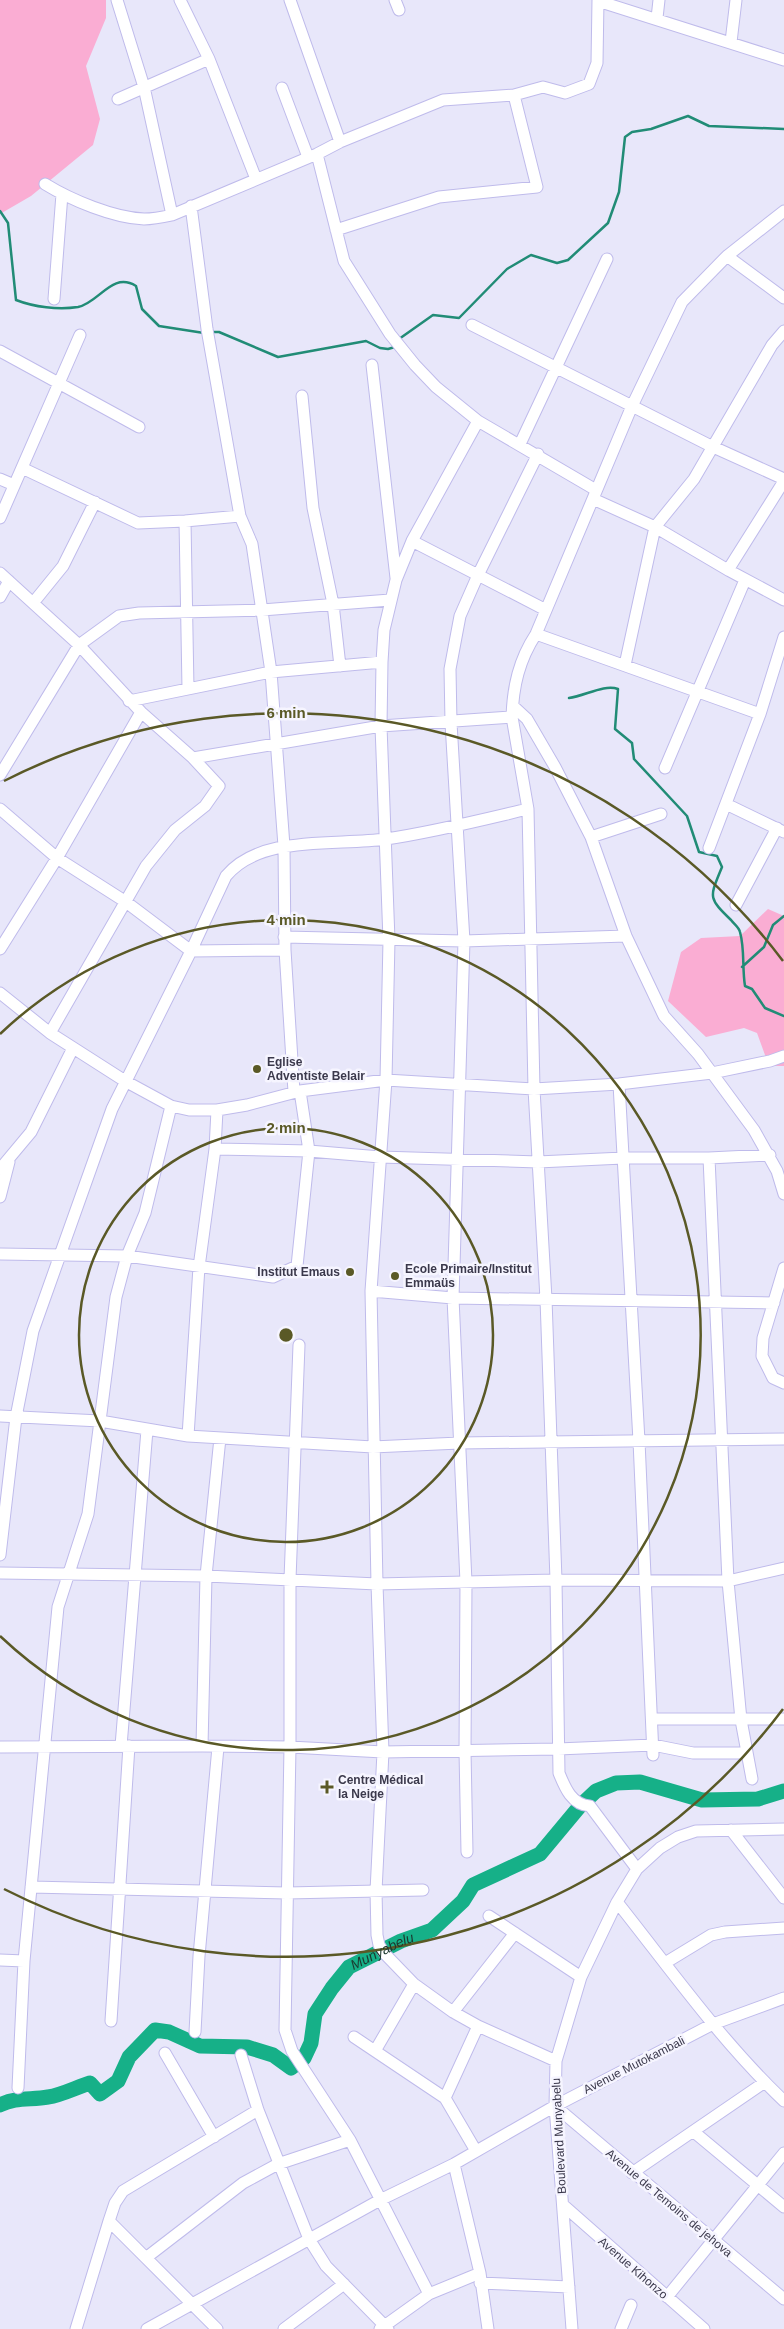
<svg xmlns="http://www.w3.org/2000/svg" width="784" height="2329" viewBox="0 0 784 2329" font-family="Arial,sans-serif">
<rect width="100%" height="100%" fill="#e8e7fa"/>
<path fill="#faadd3" d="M0,0H106V18L86,66L100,119L93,145L31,196L0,214Z
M768,909L784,916V1066H769L757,1033L744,1028L706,1037L668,1001L681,952L701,938L740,936Z"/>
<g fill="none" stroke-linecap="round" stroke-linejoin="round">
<path stroke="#218c76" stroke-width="2.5" d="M0,211L8,223L16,300C34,307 58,310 78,307C99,303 112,271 136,286L142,309L159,326L204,333
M210,332H219L278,357L366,341L380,348L388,349L395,347
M399,339L433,315L459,318L507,269L531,255L557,263L568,260L608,223L619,192L625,137L632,132L651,129L688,116L709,126L784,129
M569,698C585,696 604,684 618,689L615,729L632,743L634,759L687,816L699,852L717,856L722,867C710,897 707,897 731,920C734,924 739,927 740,932C745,950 742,968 745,986L752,989L765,1008L784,1016
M742,967L764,947L773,925L784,916"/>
<path stroke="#16b088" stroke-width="15" id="s1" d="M0,2105C15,2097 31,2100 48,2097C62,2095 77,2087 90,2083L100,2094L118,2081L129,2057L155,2030L169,2032L200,2046L247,2047L273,2055L291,2068L304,2058L311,2043L315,2014L332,1988L349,1967L401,1941L432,1930L463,1901L473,1885L540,1854L580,1806L596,1791L616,1783L640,1782L702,1800L758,1799L784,1791"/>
<defs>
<path id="minor" d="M117,0L144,87L172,215
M180,0L209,59L256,179
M290,0L340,142
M395,0L399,10
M598,1L784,60
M657,18L659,0
M731,42L736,0
M282,88L308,157
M118,99L209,59
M317,154L344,261L390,334L415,365L436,387L478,421L596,490
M45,184C71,200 114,218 144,219C153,219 163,217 172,215L317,154L340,142L443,100L514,95L543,87L565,93L589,84L597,63L598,0
M191,206L207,329L240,516L252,544L271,672L284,846L285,950L294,1092
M336,230L439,197L537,187L514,95
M727,256L784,298
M54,299L62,194
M472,325L711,446L784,479
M0,351L139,427
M372,365L396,578
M302,396L313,508L333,604L340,666
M478,421L412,541L396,580L384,630L382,662L381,726L389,940L386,1080L371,1291L377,1584L383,1752L376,1891L377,1935L379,1945L385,1954L414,1984L453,2012L478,2026L556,2061
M520,444L607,259
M22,468L138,523L185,521L240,516
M0,479L14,485
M593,499L655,527L728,570L784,600
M0,518L80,335
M185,521L188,689
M412,541L546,610
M728,570L784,481
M0,573L79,645L141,712L193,758L219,786L205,806L175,830L146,866L50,1033
M0,597L9,581
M33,603L63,566L95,502
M536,634L760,714
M625,665L655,527L694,479L772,345L784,331
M129,701L271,672L382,662
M513,706L527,719L555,767L591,837L626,936L664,1016L698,1054L754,1130L777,1171L784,1194
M193,758L381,726L512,717
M665,768L745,580
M0,775L79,645L119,616L139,613L262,610L390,600
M726,804L784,832
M0,809L57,858L126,902L191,951L285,950
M591,837L661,814
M709,848L760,714L784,637
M736,905L777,828
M284,937L464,941L626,936
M0,949L57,858L141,712
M0,993L50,1033L125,1081L171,1106L189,1110H217L247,1105L300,1091L386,1080L534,1089L619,1084L712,1073L770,1061L784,1056
M619,1084L639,1441L653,1755
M215,1149L309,1151L380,1157L538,1162L623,1158H709L770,1155
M709,1158L728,1581L741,1720L752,1779
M0,1169L31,1132L73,1048
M0,1197L9,1162
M0,1254L127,1256L273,1277L297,1266L309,1151L300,1091
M784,1268L763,1338L762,1356L773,1378L784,1383
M371,1291L453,1298L774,1303
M299,1345L290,1579V1747L285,2030L292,2051L350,2140L429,2294
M0,1416L100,1421L188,1436L373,1447L459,1443L784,1439
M188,1436L199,1267L215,1149L217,1110
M0,1555L16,1417L33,1331L112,1109L191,951L226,876C261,834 336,846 386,839C434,832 481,820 528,809
M0,1573L206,1576L377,1584L556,1580L728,1581L784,1568
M653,1719H784
M121,1746L147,1430
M202,1746L206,1576L220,1438
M0,1747L202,1746L290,1747L383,1752L558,1749L653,1745L693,1753H747
M731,1830L784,1898
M467,1852L465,1751L466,1582L453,1298L464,941L451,723L450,669L460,616L478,575L538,454
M637,1869L590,1806C572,1805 565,1788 559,1773L556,1580L546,1299L534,1089L528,809L512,717C513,686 519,660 536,634L632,406L682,302L727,256L784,211
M31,1887L287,1893L423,1890
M617,1902C671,1970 721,2041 784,2101
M489,1916L581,1977
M0,1960L24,1961
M665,1963L711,1935L725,1932L784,1928
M453,2012L515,1933
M111,2021L129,1746
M195,2032L199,1956L218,1747
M354,2037L445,2098L476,2151
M375,2051L414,1984
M165,2053L214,2137
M241,2055L258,2110L309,2239L326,2266L388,2329
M18,2088L24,1961L58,1607L88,1514L116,1297L127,1256L145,1213L171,1106
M445,2098L478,2026
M555,2106L784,2299
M694,2132L784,2207
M454,2164L480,2273L488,2329
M632,2173L765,2082
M563,2205L704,2329
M109,2221L217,2329
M147,2257L243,2183L278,2164L350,2140
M480,2283L569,2287
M667,2297L784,2153
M76,2329L109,2221L115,2203L123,2191L258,2110
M147,2329L380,2200L454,2164L555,2106L713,2024L784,1998
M284,2329L344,2284
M380,2329L429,2294L480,2273
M572,2329L555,2106L556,2061L581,1977L617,1902L637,1869L660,1848L678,1837L696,1831L784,1829
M621,2329L631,2305"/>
</defs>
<use href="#minor" stroke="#bfbbeb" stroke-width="13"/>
<use href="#minor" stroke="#fff" stroke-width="11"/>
</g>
<g fill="none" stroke="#5a5926" stroke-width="2.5">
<circle cx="286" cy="1335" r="207"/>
<path d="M0 1034A415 415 0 1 1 0 1636"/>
<path d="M783 1709A622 622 0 0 1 4 1889M4 781A622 622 0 0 1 783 961"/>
</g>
<g fill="#5a5926" stroke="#f6f5ff" stroke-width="2">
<circle cx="257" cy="1069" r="5"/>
<circle cx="350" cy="1272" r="5"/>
<circle cx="395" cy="1276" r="5"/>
<path d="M324.5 1779.5h5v5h5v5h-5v5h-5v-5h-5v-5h5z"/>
</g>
<g text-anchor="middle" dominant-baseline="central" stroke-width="5" stroke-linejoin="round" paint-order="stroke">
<g font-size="12" font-weight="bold" fill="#3b394c" stroke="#f6f5ff" text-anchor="start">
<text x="267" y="1062">Eglise<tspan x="267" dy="14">Adventiste Belair</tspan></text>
<text x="405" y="1269">Ecole Primaire/Institut<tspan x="405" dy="14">Emmaüs</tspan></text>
<text x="340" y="1272" text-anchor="end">Institut Emaus</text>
<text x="338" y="1780">Centre Médical<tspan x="338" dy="14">la Neige</tspan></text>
</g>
<g font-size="12" fill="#3b394c" stroke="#f6f5ff">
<text transform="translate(634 2065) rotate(-27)">Avenue Mutokambali</text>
<text transform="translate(559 2136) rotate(-93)">Boulevard Munyabelu</text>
<text transform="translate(669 2203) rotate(40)">Avenue de Temoins de jehova</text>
<text transform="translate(633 2268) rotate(41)">Avenue Kihonzo</text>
</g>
<g font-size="14" font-style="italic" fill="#1c382e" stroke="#f6f5ff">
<text stroke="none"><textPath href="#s1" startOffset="496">Munyabelu</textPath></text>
</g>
</g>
<circle cx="286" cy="1335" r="8" fill="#5a5926" stroke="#f6f5ff" stroke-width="2.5"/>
<g font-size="15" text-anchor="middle" font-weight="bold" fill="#5a5926" stroke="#f6f5ff" stroke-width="5" stroke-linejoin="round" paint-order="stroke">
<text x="286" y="718">6 min</text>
<text x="286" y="925">4 min</text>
<text x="286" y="1133">2 min</text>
</g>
</svg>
